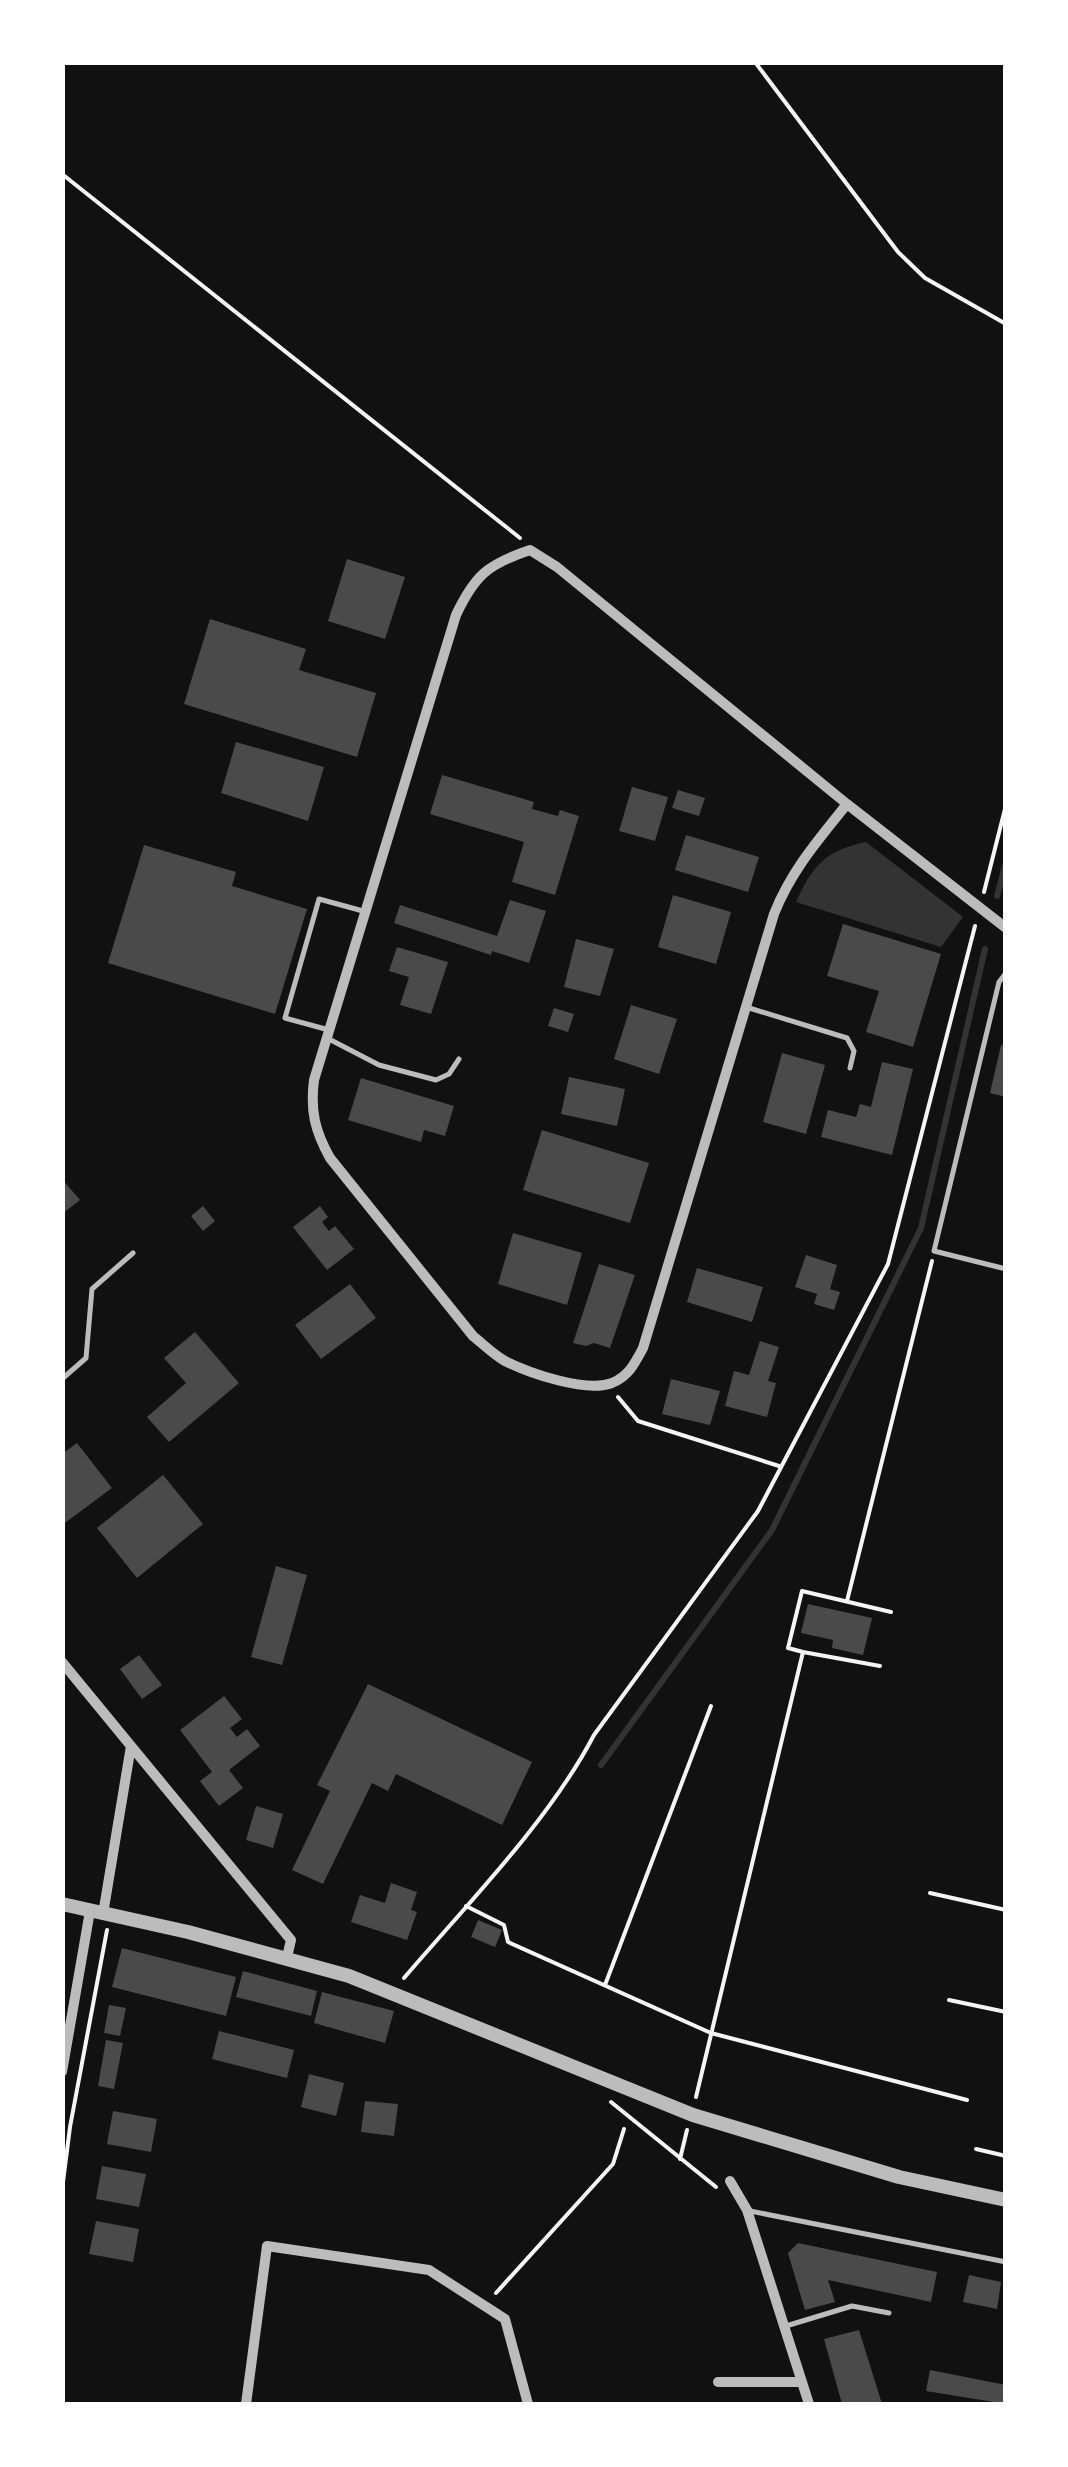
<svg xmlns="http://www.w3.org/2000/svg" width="1068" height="2467" viewBox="0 0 1068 2467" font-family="'Source Sans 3',sans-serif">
<rect width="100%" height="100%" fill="#111"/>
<path fill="#333" d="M866,842L963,917L941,947L796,902C812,866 826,850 866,842Z"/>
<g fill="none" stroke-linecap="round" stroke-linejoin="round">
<path stroke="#333" stroke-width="6" d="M997,896L1006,862
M601,1765L772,1530L921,1228L985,949"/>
</g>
<path fill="#4a4a4a" d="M347,559L405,577L385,639L328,621Z
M210,619L306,649L299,670L376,693L357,757L184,704Z
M236,742L324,767L308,821L221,793Z
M442,775L534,802L532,809L558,816L560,810L579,816L555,895L512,882L524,842L430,814Z
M632,787L668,797L655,841L619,831Z
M678,790L705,798L699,816L672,808Z
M686,835L759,857L748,892L675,870Z
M144,845L236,872L232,886L307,909L275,1014L108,963Z
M673,895L731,912L716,964L658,947Z
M510,900L546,911L529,963L492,951L491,955L394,923L400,905L497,936Z
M843,924L941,954L913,1047L866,1032L879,991L827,976Z
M576,939L614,949L600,996L564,987Z
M397,947L448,962L431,1014L400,1005L409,977L389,971Z
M631,1005L677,1019L659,1074L614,1059Z
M554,1008L574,1014L568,1032L548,1026Z
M1001,1045L1006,1046V1097L990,1093Z
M782,1053L825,1065L806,1134L763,1122Z
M882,1062L913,1069L892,1155L821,1137L828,1110L856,1117L860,1104L871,1107Z
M569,1077L625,1089L617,1126L561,1114Z
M361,1078L454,1106L445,1136L424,1130L421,1142L348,1120Z
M542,1130L649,1163L630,1223L523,1190Z
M62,1179L80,1200L62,1214Z
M203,1206L215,1221L203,1231L191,1216Z
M320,1206L328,1217L322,1222L329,1231L335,1226L354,1249L327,1270L293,1227Z
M513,1233L582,1253L567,1305L498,1284Z
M806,1255L837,1265L830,1289L840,1292L834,1310L814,1304L817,1294L795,1287Z
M599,1264L635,1275L610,1348L594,1343L586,1346L573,1343Z
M697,1268L763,1287L752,1322L687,1302Z
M350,1284L376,1318L321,1359L295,1325Z
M195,1332L239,1383L169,1442L147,1417L186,1383L164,1358Z
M760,1341L779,1347L768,1381L776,1383L767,1417L725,1406L734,1371L749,1375Z
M671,1379L720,1391L710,1425L662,1414Z
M77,1443L112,1488L62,1525V1454Z
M163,1475L203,1524L137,1578L97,1528Z
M276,1566L307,1575L282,1665L251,1657Z
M808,1604L872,1618L863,1655L832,1648L833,1640L801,1633Z
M139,1655L162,1685L142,1699L120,1669Z
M368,1684L532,1762L502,1825L396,1774L388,1791L372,1783L323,1884L292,1870L330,1791L317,1785Z
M224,1696L242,1719L230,1728L237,1737L247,1729L260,1746L229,1770L243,1788L219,1806L200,1781L212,1772L180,1730Z
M256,1806L283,1814L273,1848L246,1840Z
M391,1883L417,1892L411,1910L417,1912L407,1940L351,1922L360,1895L385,1903Z
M478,1920L502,1930L495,1947L471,1937Z
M122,1948L236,1977L226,2016L112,1987Z
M243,1971L317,1991L311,2016L236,1997Z
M322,1992L394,2011L385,2043L314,2023Z
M109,2005L126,2008L120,2036L104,2033Z
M219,2031L294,2050L287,2078L212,2059Z
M106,2040L123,2043L114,2089L98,2086Z
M309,2074L344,2083L336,2116L301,2107Z
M365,2101L398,2104L394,2136L361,2132Z
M113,2111L157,2119L151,2152L107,2144Z
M102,2166L146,2174L139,2207L96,2199Z
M96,2221L139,2229L133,2262L89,2254Z
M798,2243L937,2272L931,2302L828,2280L835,2302L805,2310L788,2253Z
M969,2275L1001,2282L997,2309L963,2302Z
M859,2330L882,2404H842L824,2339Z
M930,2370L1006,2385V2404L926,2391Z"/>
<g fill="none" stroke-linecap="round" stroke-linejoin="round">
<path stroke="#f5f5f5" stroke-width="4" d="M755,62L898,252L925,278L1006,324
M62,174L520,538
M984,892L1006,805
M618,1397L638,1421L779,1466
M847,1601L932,1261
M803,1652L880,1666
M930,1893L1006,1910
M466,1906L504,1925L508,1942L711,2033L967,2100
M404,1978C468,1903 549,1821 594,1735L758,1511L888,1264L975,926
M605,1985L711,1706
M949,2000L1006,2012
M696,2097L803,1652L788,1648L802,1591L891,1612
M611,2102L716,2187
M976,2149L1006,2156
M680,2159L687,2130
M62,2190L70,2127L107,1930
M496,2293L613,2164L624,2129"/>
<path stroke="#bcbcbc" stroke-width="5" d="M1006,973L999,982L934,1251L1006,1269
M746,1007L847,1038L854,1051L850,1068
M329,1030L285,1018L319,899L363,911
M327,1038L379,1065L436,1080L449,1074L459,1059
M62,1379L86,1358L92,1289L133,1253
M750,2211L1006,2262
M786,2326L852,2306L889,2313"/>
<path stroke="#bcbcbc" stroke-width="10" d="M847,804C818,840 791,871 774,914L643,1348C635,1363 629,1376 612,1383C586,1393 529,1373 505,1361C494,1355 483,1344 473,1336L330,1158C315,1131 310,1111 314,1080L456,615C475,575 488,564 530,550L557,567L847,804L1006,928
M62,1662L131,1746L103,1914
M131,1746L291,1940L287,1957
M62,2072L90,1911
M730,2181L747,2210L809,2404
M718,2382H802
M246,2404L267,2246L429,2270L505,2319L528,2404"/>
<path stroke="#bcbcbc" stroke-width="14" d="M62,1904L188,1932L349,1976L693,2115L899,2177L1006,2200"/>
</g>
<rect width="1068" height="2467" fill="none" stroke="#ffffff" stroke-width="130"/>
</svg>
